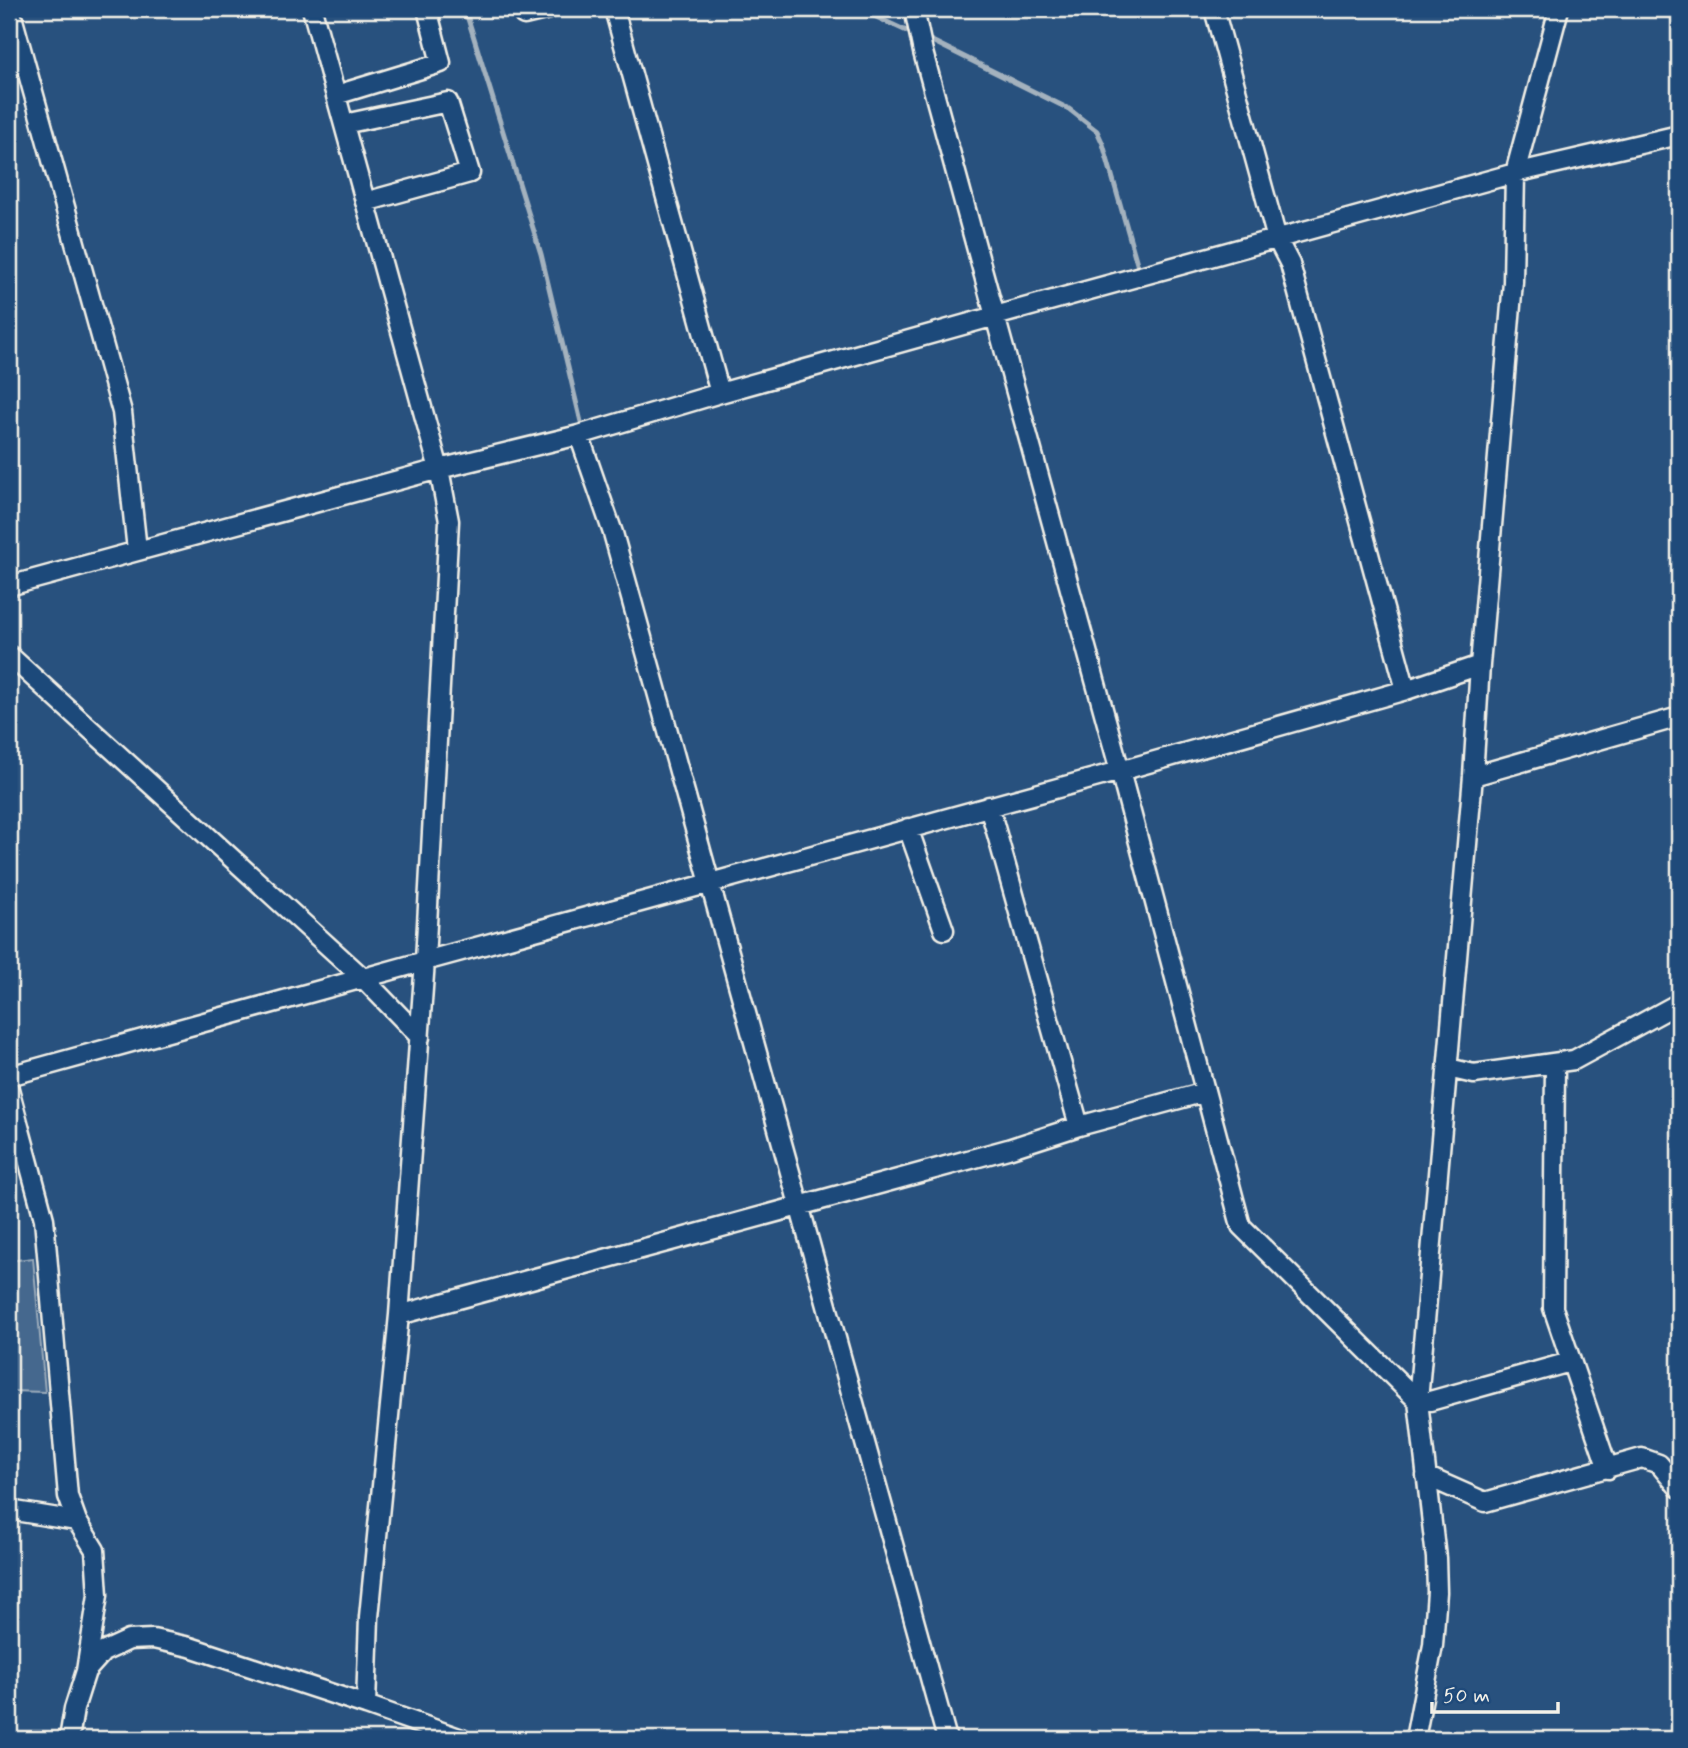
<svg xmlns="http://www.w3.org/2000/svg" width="1688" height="1748" viewBox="0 0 1688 1748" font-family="Mynerve,sans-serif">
<rect width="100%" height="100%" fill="#28517e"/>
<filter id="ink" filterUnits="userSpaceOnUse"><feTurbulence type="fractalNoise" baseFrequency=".0143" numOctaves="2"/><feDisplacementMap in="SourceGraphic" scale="14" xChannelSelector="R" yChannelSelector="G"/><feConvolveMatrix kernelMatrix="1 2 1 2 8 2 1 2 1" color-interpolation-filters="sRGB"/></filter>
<g filter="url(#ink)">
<path fill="#45688e" stroke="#9cacbb" stroke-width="2" d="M33,1258L45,1392L9,1391V1261Z"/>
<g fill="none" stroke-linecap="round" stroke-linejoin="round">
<path stroke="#a4b2be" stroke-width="5" d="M465,9L541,254L581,422
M859,9L913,34
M928,39L1069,109L1097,131L1103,144L1138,267"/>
<defs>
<path id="minor" d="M10,9L122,412L137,550
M523,9L524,15L549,9
M614,9L720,393
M1214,9L1277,239L1290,264L1406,690
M1559,9L1515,173L1513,282L1480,665L1406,690L1120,771L1241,1226L1418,1401H1430L1570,1362
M336,95L441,63L427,9
M344,124L448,102L470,173L365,202
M579,435L613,533L947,1739
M9,586L439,469L579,435L720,393L995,316L923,52L914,9
M9,655L363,978L420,1037
M1473,776L1679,717
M989,806L1079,1126
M908,828L944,930
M1555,1063L1553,1308L1608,1469
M1448,1068L1474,1074L1574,1060L1679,1003
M9,1076L425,961L449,521L439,469L312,9
M9,1089L44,1219L68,1496L77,1521L95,1550L98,1595L86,1671L103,1652L129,1640L153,1639L190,1647L366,1705L369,1617L399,1315L425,961L1120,771L995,316L1515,173L1679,135
M399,1315L1008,1149L1079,1126L1205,1092
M1426,1476L1485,1502L1642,1458L1659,1464L1679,1488
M9,1510L77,1521
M366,1705L462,1739
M69,1739L74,1709L86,1671
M1415,1739L1433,1645L1437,1592L1436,1558L1418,1401L1473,776L1480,665"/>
</defs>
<use href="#minor" stroke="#f4f1e8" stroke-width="23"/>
<use href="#minor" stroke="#1f4a7a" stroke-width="18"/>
</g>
</g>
<rect width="1688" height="1748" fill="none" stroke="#1f4a7a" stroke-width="35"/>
<rect x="18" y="18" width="1653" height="1713" fill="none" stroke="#f4f1e8" stroke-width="2.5" filter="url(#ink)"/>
<path d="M1432 1702v10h126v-10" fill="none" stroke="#f4f1e8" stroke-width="3.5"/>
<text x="1443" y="1702" font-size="21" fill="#f4f1e8" stroke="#1f4a7a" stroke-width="5" paint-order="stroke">50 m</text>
</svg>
